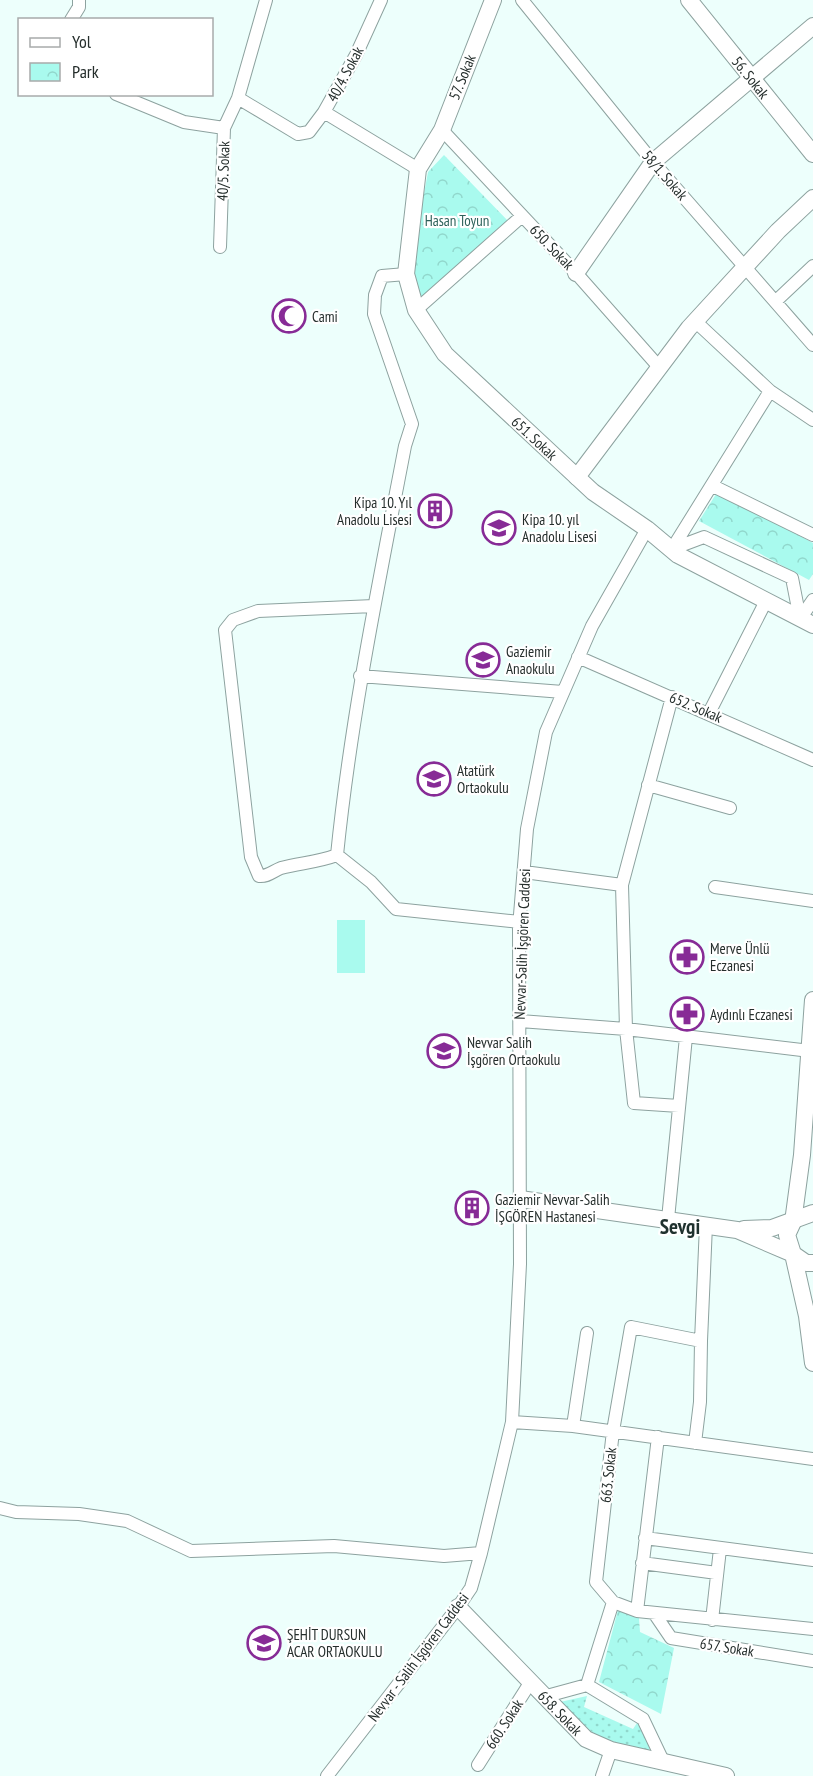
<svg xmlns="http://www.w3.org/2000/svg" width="813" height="1776" viewBox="0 0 813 1776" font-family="'PT Sans Narrow',sans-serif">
<defs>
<pattern id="grass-dots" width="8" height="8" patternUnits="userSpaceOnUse" patternTransform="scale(1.5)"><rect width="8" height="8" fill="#a9faee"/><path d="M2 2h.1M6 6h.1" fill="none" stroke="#91d7cc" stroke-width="1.8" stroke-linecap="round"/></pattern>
<pattern id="park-crowns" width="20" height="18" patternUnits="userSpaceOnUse" patternTransform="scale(1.5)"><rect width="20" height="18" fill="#a9faee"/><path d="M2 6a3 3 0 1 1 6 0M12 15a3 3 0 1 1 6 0" fill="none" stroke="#91d7cc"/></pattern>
</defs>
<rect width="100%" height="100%" fill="#edfffc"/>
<path fill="url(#grass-dots)" d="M587,1696L584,1707L633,1729L637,1723C648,1731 651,1740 649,1754L595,1735L560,1702Z"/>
<path fill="url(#park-crowns)" d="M444,155L510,223L414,305L416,236L428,172Z
M718,491L813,543V574L809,580L699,521Z
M618,1610L639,1618L640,1632L674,1648L661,1714L599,1682Z"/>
<path fill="#a9faee" d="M337,920H365V973H337Z"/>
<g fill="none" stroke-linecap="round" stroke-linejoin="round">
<defs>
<path id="minor" d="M381,0L356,55L324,112L418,169
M522,0L653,162L813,345
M71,20L79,7V0
M116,94L184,122L224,128
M238,98L298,134L309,132L324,112
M442,130L576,273L659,367
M220,247L224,128L238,98L266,0
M406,274L382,276L375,295L374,314L412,424L405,446C379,582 351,717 337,855L371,882L396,909L520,922
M776,301L813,266
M416,310L522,216
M695,321L770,391L813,420
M770,391L672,549L704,537L792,578L800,619
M713,486L813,535
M800,619L813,600
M578,657L813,760
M360,676L563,692
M709,713L766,601
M648,785L730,808
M337,855C319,862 300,863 281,868C273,871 268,877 259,876L251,857L225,630L233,620L258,611L374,606
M524,872L622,885L672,697
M622,885L626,1029L634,1103L679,1106
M715,887L813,901
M520,1021L626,1029L810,1051
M668,1219L686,1037
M701,1341L706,1225
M512,1422L573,1426L813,1459
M573,1426L587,1333
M658,1437L637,1611L813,1629
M0,1508L16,1512L79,1514L127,1521L191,1551L334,1546L444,1556L481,1553
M645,1538L813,1560
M642,1563L717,1573
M613,1602L637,1611
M654,1613L671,1638L813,1661
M712,1620L720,1549
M587,1685L613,1602L596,1582L613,1431L631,1327L701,1341L700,1402L695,1443
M543,1697L587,1685L643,1719L663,1761
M478,1765L530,1683
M327,1776L458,1607L471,1588L481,1553L512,1422L520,1264L519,927L527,829L546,732L592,626L647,529
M602,1776L611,1750"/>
<g id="tertiary">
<path id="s1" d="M493,0L442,130L418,169L406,274L416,310L445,354L593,492L647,529L678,555L813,625"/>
<path id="s2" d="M689,0L813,154"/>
<path d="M576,273L653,162L813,26"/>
<path d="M577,477L689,328L778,231L813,198"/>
<path d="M813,1000L802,1155L793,1222L787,1235L793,1254L806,1263H813"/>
<path d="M520,1199L737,1230L793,1254L807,1316L813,1363"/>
<path d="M744,1229L772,1228L813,1213"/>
<path id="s3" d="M458,1607L586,1739L611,1750L726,1776"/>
</g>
</defs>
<use href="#minor" stroke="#8da29f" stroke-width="14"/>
<use href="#tertiary" stroke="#8da29f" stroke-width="18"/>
<use href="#minor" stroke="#fff" stroke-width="12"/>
<use href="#tertiary" stroke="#fff" stroke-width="16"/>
</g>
<defs>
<symbol id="mosque-ring" viewBox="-11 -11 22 22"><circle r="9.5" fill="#fff" stroke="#872b96" stroke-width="1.5"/><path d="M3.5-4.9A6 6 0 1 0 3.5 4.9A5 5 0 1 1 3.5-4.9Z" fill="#872b96"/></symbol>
<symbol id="building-ring" viewBox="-11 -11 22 22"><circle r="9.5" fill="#fff" stroke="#872b96" stroke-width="1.5"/><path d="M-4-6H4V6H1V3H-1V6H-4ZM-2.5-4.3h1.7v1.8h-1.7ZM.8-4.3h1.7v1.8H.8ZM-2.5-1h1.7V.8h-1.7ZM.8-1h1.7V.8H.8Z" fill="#872b96"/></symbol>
<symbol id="school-ring" viewBox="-11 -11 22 22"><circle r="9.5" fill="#fff" stroke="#872b96" stroke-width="1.5"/><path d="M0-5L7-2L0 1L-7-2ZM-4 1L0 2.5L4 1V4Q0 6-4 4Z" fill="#872b96"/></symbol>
<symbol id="pharmacy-ring" viewBox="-11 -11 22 22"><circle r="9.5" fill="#fff" stroke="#872b96" stroke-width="1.5"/><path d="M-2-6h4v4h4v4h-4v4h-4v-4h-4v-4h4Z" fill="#872b96"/></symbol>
</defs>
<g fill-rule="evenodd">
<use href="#mosque-ring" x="270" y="297" width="38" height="38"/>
<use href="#building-ring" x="416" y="492" width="38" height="38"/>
<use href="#school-ring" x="480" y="509" width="38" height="38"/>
<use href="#school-ring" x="464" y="641" width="38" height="38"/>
<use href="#school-ring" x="415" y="760" width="38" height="38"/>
<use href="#pharmacy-ring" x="668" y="938" width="38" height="38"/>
<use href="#pharmacy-ring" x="668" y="995" width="38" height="38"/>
<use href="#school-ring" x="425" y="1032" width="38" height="38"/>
<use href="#building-ring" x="453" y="1189" width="38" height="38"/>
<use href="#school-ring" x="245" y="1624" width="38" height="38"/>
</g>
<g text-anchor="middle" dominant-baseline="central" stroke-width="4.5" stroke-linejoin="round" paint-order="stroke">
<g font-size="15" fill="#252e2c" stroke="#fff">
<text transform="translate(345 74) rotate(-62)">40/4. Sokak</text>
<text transform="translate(462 77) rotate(-68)">57. Sokak</text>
<text stroke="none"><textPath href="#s2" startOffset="99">56. Sokak</textPath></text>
<text transform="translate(223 171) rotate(-88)">40/5. Sokak</text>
<text transform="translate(665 175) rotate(49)">58/1. Sokak</text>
<text transform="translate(552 247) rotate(46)">650. Sokak</text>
<text stroke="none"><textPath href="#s1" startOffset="504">651. Sokak</textPath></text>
<text transform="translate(696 707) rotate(23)">652. Sokak</text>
<text transform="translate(522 944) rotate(-88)">Nevvar-Salih İşgören Caddesi</text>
<text transform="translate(608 1475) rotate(-84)">663. Sokak</text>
<text transform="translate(727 1647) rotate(9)">657. Sokak</text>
<text transform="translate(418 1657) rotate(-53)">Nevvar - Salih İşgören Caddesi</text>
<text stroke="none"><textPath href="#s3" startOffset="147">658. Sokak</textPath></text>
<text transform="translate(504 1724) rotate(-57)">660. Sokak</text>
</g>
<g font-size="15" fill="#2e625b" stroke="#fff">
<text x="457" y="220">Hasan Toyun</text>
</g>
<g font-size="15" fill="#252e2c" stroke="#fff" text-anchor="start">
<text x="312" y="316">Cami</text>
<text x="412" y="502" text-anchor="end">Kipa 10. Yıl<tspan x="412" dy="17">Anadolu Lisesi</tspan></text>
<text x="522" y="519">Kipa 10. yıl<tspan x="522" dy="17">Anadolu Lisesi</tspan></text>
<text x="506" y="651">Gaziemir<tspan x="506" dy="17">Anaokulu</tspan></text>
<text x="457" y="770">Atatürk<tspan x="457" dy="17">Ortaokulu</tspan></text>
<text x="710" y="948">Merve Ünlü<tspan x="710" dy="17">Eczanesi</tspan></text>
<text x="710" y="1014">Aydınlı Eczanesi</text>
<text x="467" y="1042">Nevvar Salih<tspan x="467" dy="17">İşgören Ortaokulu</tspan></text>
<text x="495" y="1199">Gaziemir Nevvar-Salih<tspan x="495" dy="17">İŞGÖREN Hastanesi</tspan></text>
<text x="287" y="1634">ŞEHİT DURSUN<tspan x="287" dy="17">ACAR ORTAOKULU</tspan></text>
</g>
<g font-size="21" font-weight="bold" fill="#1f312e" stroke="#fff">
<text x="680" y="1226">Sevgi</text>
</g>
</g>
<rect x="18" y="18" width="195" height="78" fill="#ffffff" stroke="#a8abab" stroke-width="1.5"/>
<rect x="30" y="38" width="30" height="9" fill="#ffffff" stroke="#a8abab" stroke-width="1.5"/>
<text x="72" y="48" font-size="18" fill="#252e2c">Yol</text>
<rect x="30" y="63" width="30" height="18" fill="url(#park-crowns)" stroke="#a8abab" stroke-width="1.5"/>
<text x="72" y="78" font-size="18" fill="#252e2c">Park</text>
</svg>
